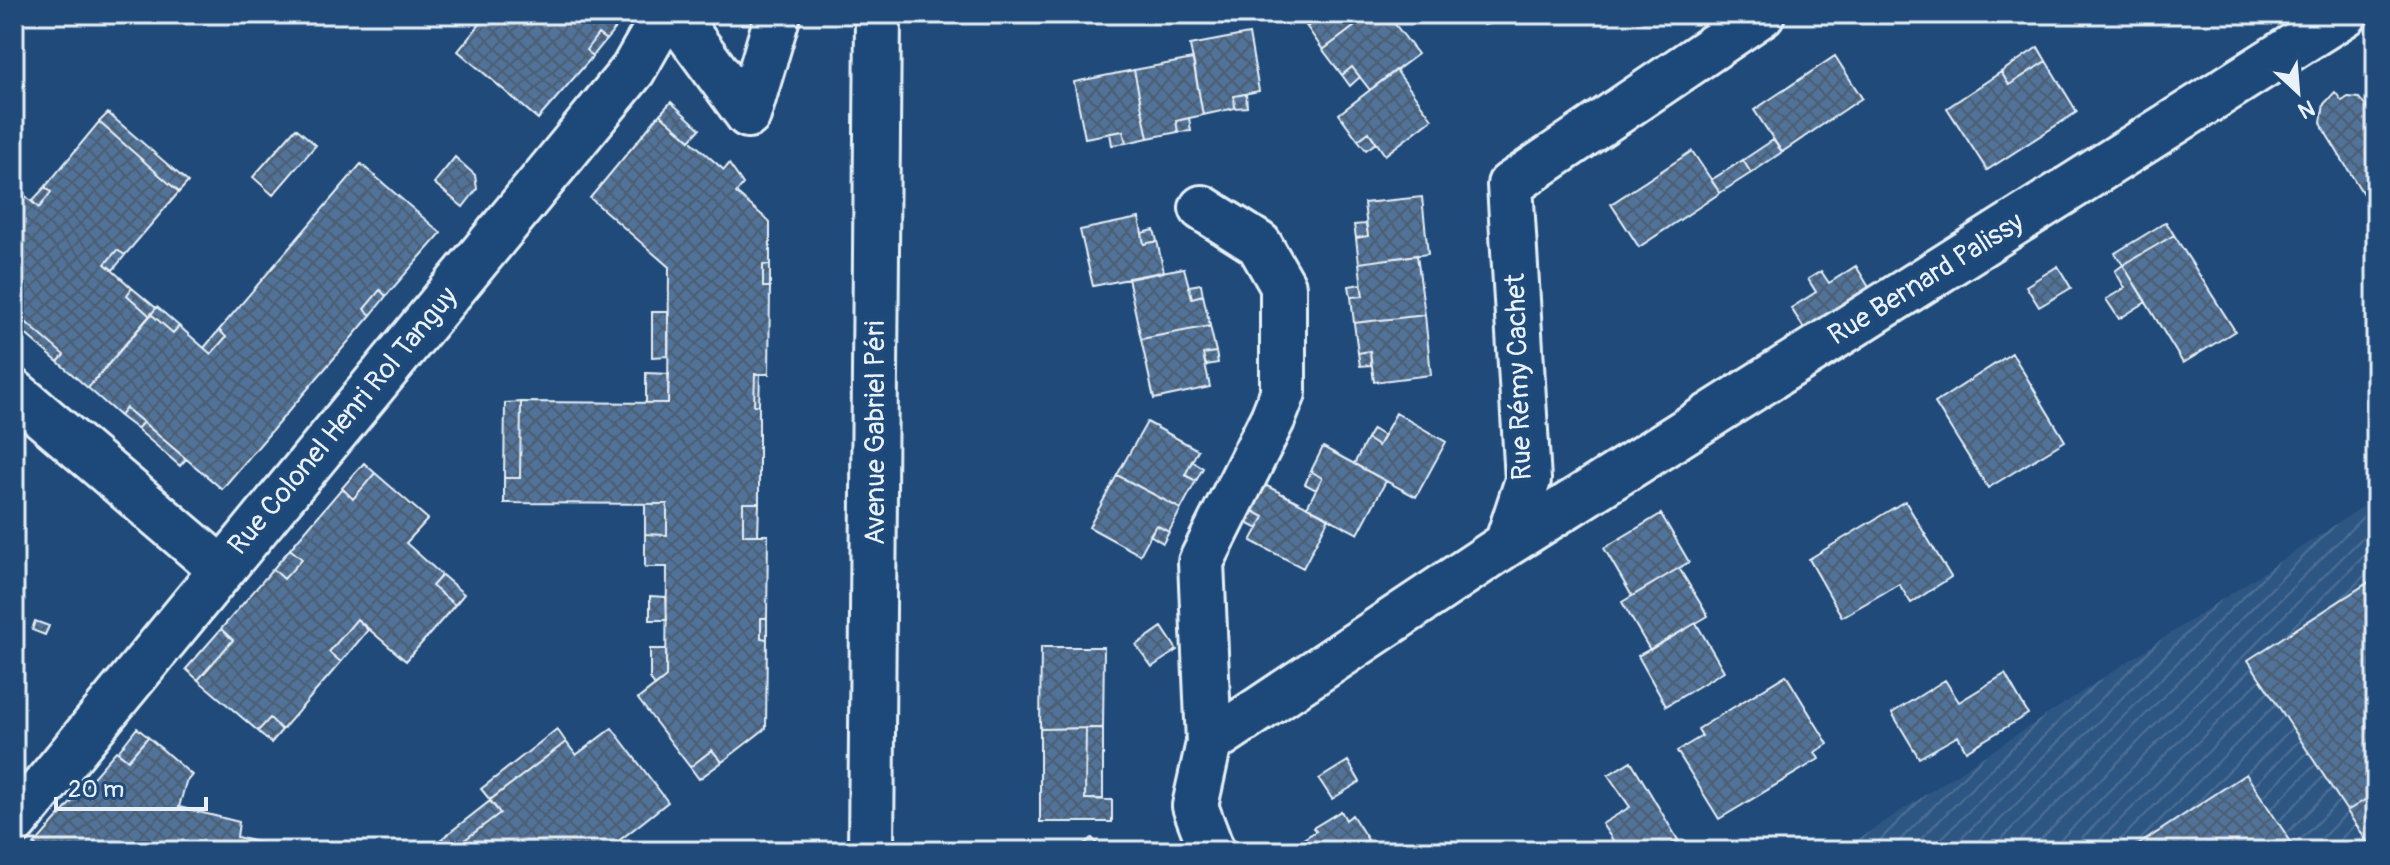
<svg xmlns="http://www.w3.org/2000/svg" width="2390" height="865" viewBox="0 0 2390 865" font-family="Pangolin,sans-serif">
<defs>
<pattern id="industrial-furrows" width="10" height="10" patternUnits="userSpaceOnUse" patternTransform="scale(2)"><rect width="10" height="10" fill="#2e5683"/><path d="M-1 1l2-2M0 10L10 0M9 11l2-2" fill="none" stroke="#4c6f95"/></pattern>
<pattern id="building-cross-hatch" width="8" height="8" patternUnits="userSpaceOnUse" patternTransform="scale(2)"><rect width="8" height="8" fill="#517399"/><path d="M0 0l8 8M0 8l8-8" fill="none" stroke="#4c5e72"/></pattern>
</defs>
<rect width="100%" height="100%" fill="#1f4a7a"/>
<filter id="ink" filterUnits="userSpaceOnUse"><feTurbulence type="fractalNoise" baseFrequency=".0125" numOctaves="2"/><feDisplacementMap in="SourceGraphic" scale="16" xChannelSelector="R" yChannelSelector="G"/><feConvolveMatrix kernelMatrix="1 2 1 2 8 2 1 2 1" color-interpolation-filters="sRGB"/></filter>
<g filter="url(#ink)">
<path fill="url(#industrial-furrows)" d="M2376,498V851H1840Z"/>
<path fill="url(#building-cross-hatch)" stroke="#e8f1f8" stroke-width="2" d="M488,14H618L622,21L606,40L598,34L586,50L593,56L538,119L458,51Z
M1309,14H1314L1317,19L1307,27L1302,20Z
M1314,14H1371L1323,50L1307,27L1317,19Z
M1371,14H1387L1418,54L1370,90L1352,67L1342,75L1323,50Z
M1482,14H1532L1484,25Z
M598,34L606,40L593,56L586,50Z
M1249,34L1259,91L1234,96L1235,108L1203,115L1190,45Z
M2038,47L2046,61L2009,85L2001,72Z
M1835,56L1862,98L1782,152L1754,110Z
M1193,59L1203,115L1176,121L1178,132L1148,138L1134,70Z
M2046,61L2077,112L1987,170L1947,108L2001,72L2009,85Z
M1352,67L1360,77L1350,86L1342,75Z
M1134,70L1148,138L1126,143L1123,131L1085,138L1074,82Z
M1396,70L1432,119L1385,155L1369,132L1358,140L1339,114Z
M2335,92L2342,101L2348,97L2359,98L2374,117L2376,116V204L2371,207L2324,130L2321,122L2324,104Z
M1246,94L1247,107L1235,108L1234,96Z
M671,102L700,129L690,140L660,114Z
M108,113L188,182L179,192L99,122Z
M660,114L724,170L729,164L743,184L736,193L770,222V264L763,265V287H770L769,374H755L754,405H759V503H743V535H768L767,618H761V638L767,639L766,728L722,762L712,750L690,767L638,699L666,677L667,567H645V534L667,535V504L504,503V478H520L521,402L668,403L669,267L590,198Z
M1189,118L1191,131L1178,132L1176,121Z
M99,122L179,192L125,255L117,250L105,264L132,288L127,295L150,316L88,388L58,362L64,355L14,312V186L39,208L51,192L45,187Z
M296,128L316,145L273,195L253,177Z
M1123,131L1126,143L1112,145L1110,133Z
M1369,132L1376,143L1366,150L1358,140Z
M1773,140L1782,152L1751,173L1743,160Z
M1692,151L1720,193L1639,247L1611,204Z
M455,157L475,175L477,189L463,207L434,183Z
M1743,160L1751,173L1720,193L1711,180Z
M361,164L441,233L386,296L380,290L364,309L371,315L222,489L126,408L120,416L88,388L151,314L173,333L179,326L211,354L226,337L219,330Z
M45,187L51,192L39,208L32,201Z
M1422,197L1428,254L1359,263L1356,238L1368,236L1364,203Z
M1139,218L1144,244L1157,241L1164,272L1093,286L1080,230Z
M2166,222L2174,235L2123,265L2115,253Z
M1366,224L1368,236L1356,238L1354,225Z
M1154,230L1157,241L1144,244L1142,233Z
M2174,235L2235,331L2183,363L2123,265Z
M117,250L125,255L113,270L105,264Z
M1417,255L1425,315L1354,323L1351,297L1363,296L1359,263Z
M770,264V287H763V265Z
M2123,265L2146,302L2119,319L2106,299L2125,288L2115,271Z
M1856,266L1870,289L1805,330L1791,308L1816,292L1808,279L1821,271L1829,283Z
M2058,266L2071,288L2039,307L2026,286Z
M1184,268L1192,298L1203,295L1210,326L1141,339L1128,278Z
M1201,284L1203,295L1192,298L1189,286Z
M1361,284L1363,296L1351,297L1349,286Z
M132,288L156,308L150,316L127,295Z
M380,290L386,296L371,315L364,309Z
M157,307L179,326L173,333L151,314Z
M14,312L64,355L58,362L14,324Z
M652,312H668V356L652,357Z
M1425,315L1431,375L1374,382L1370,351L1358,353L1354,323Z
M1210,326L1216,352L1203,354L1210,387L1154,399L1141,339Z
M219,330L226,337L211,354L204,348Z
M1370,351L1371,365L1360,366L1358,353Z
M1216,352L1218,363L1206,365L1203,354Z
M2012,353L2065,441L1988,488L1935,403Z
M646,373L669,374L668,403H646Z
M755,374H760L759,405H754Z
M521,402L520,478H504L505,403Z
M126,408L143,422L137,429L120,416Z
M1396,413L1446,442L1416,497L1354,464L1367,439L1378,446Z
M143,422L186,459L180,466L137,429Z
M1147,422L1198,450L1185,475L1196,481L1181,509L1117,475Z
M1373,429L1384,436L1378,446L1367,439Z
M1323,447L1386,481L1358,534L1307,507L1322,478L1311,471Z
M1192,461L1203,468L1196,481L1185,475Z
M364,463L375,473L353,499L342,488Z
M1311,471L1322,478L1316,490L1305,484Z
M375,473L428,519L406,543L442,575L432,586L455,605L406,661L357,619L329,652L341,662L282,730L270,718L258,731L198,680L233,640L221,629L273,569L284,579L302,559L290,549L342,488L353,499Z
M1117,475L1181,509L1169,532L1156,525L1140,555L1089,527Z
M1265,485L1329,518L1303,568L1251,541L1264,517L1253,511Z
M1905,501L1951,577L1911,603L1899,584L1842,617L1809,559Z
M743,503H759L758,535H743Z
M645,504H667V535L645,534Z
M1253,511L1264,517L1258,529L1247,523Z
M1661,514L1689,562L1632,596L1604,548Z
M1156,525L1169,532L1163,543L1150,535Z
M290,549L302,559L284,579L273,569Z
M1679,568L1708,616L1650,650L1622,602Z
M442,575L464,594L455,605L432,586Z
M2369,582L2376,593V793L2347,811L2248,660Z
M650,596L666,597L667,620H650Z
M761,618H767V639L761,638Z
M357,619L368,630L341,662L329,652Z
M35,621L49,626L45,635L32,630Z
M1696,623L1724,671L1666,706L1638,656Z
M1162,627L1177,650L1152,667L1136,645Z
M221,629L233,640L198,680L186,669Z
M1041,647H1104L1103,728L1040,729Z
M650,649H666V677L655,686L650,679Z
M2005,674L2028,714L1966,751L1958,736L1919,758L1892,713L1945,680L1959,702Z
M1786,675L1828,744L1815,752L1819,759L1719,819L1677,751L1702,736L1698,729Z
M270,718L282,730L271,743L258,731Z
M137,728L148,737L128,760L118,752Z
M612,728L668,802L606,851L600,847L595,851H450L500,813L490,800L566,742L576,755Z
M1086,728L1085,799L1112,800V822H1040V729Z
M1086,728H1103V799H1085Z
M557,729L566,742L490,800L481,789Z
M148,737L192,775L186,782L179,807L239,822L237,837L291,851H41L34,845L116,751L128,760Z
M712,750L722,762L699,779L690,767Z
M1348,761L1360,782L1332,799L1319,779Z
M1631,761L1678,840L1659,851H1620L1602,824L1630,807L1608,775Z
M2246,774L2297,851H2129Z
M2376,793V851H2373L2347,811Z
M490,801L500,813L450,851H426Z
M1341,811L1346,820L1352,815L1368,840L1362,844L1367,851H1291L1289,848L1316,831L1313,828Z
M1092,838L1103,851H1084L1080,847Z
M1398,840L1404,848L1399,851H1379Z
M1678,840L1685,851H1660Z"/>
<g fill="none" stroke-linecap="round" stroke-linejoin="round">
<defs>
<path id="minor" d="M674,14L748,115
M748,115L778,14
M1202,208L1259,244L1283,286V393L1273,418L1201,562L1209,743
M14,392L221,569
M1507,544L2345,14
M14,823L633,70L665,14
M1212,851L1195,806L1209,743L1507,544L1528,480L1510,185L1762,14"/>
<path id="major" d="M871,851L878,14"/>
</defs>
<use href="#minor" stroke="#e8f1f8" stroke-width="50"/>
<use href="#major" stroke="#e8f1f8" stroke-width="50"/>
<use href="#minor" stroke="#1f4a7a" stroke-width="44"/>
<use href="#major" stroke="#1f4a7a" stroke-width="44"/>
</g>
</g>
<g text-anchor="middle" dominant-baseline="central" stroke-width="8" stroke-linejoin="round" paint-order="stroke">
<g font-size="28" fill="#e8f1f8" stroke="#1f4a7a">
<text transform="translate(1926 279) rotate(-32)">Rue Bernard Palissy</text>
<text transform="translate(1519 377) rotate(-92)">Rue Rémy Cachet</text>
<text transform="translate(343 421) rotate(-50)">Rue Colonel Henri Rol Tanguy</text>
<text transform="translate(875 433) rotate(-90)">Avenue Gabriel Péri</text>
</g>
</g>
<rect width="2390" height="865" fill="none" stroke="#1f4a7a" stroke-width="48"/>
<rect x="24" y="24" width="2342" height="817" fill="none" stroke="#e8f1f8" stroke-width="3" filter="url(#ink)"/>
<g transform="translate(2298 92) rotate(154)" stroke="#1f4a7a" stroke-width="6" paint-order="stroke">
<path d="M0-6L14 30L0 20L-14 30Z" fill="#e8f1f8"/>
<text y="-12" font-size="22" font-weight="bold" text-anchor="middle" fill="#e8f1f8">N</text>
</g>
<path d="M56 797v12h150v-12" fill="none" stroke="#e8f1f8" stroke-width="4"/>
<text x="68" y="797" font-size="24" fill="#e8f1f8" stroke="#1f4a7a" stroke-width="6" paint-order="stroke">20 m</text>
</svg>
